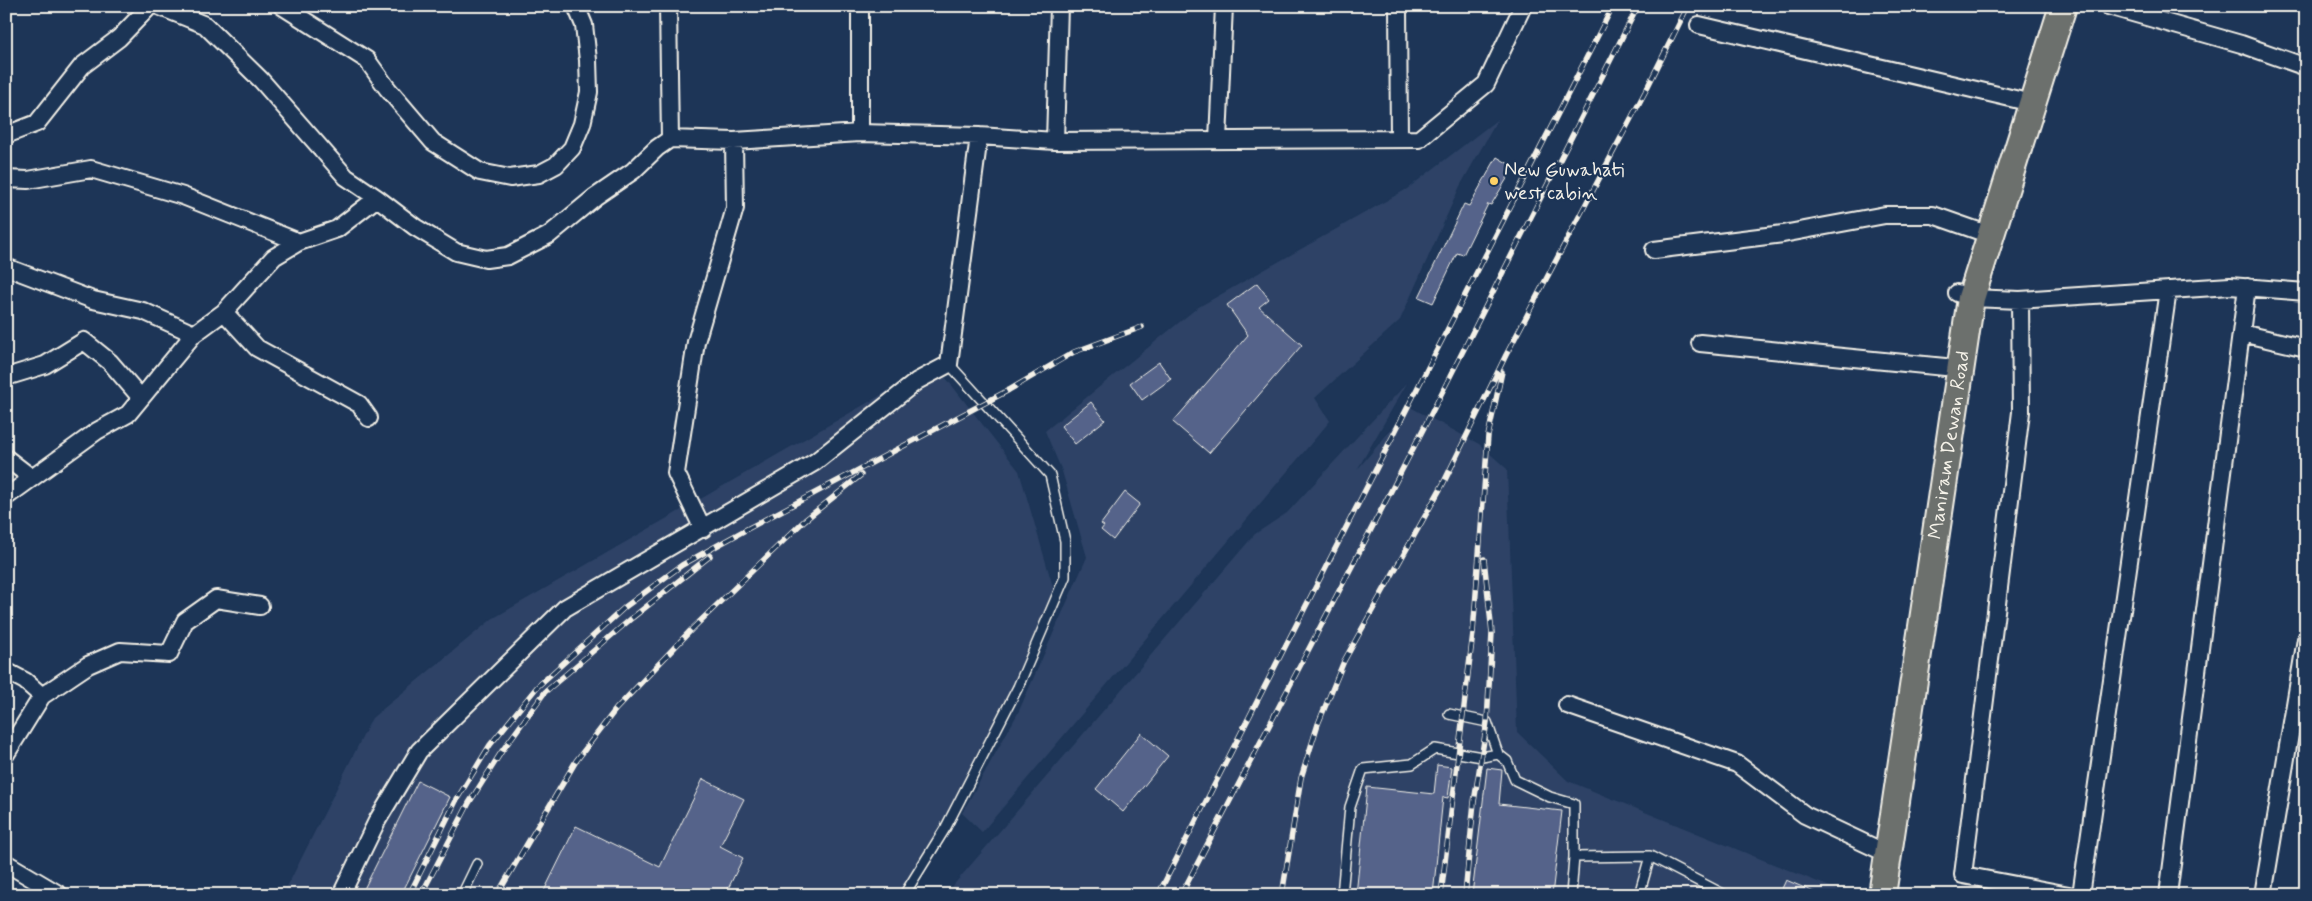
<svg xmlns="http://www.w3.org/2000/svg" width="2312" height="901" viewBox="0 0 2312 901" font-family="Mynerve,sans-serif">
<rect width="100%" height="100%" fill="#1d3557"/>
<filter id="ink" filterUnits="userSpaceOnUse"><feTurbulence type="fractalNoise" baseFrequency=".02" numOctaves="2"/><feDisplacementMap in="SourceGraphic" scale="10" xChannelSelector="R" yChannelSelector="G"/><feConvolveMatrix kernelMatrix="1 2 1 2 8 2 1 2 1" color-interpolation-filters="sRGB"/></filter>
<g filter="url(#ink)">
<path fill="#2e4366" d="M1498,119L1460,186L1400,320L1315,398L1330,421L982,832L962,813L1018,713L1087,557L1062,471L1045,431L1197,308L1407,189Z
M935,364L1019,471L1056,597L909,895H283L372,718L492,619Z
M1407,383L1357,470L1410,407L1479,444L1507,469L1517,732L1568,781L1850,895H945L1255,534L1287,513Z"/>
<path fill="#54638a" stroke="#f4f1e8" d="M1497,157L1514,167L1491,205L1488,204L1463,255L1457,253L1433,303L1419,297L1464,204L1469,206Z
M1257,283L1269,299L1259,307L1302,345L1209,453L1173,422L1248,335L1227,305Z
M1159,362L1171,379L1142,400L1130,383Z
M1091,402L1105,420L1075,444L1061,426Z
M1125,492L1140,504L1113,540L1101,530L1104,526L1101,524Z
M1141,733L1168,756L1123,812L1096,789Z
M1437,765L1452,767L1448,798L1443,797L1433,895H1356L1367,787L1434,794Z
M1487,768L1502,770L1499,804L1562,811L1552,895H1472Z
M703,779L744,799L720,846L743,858L725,895H542L576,826L660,867Z
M418,781L450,797L401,895H361Z
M1786,880L1821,895H1779Z"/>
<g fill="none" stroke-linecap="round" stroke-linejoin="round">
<defs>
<path id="service" d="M1449,714L1487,722L1498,754
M1574,857L1650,856L1725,895
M462,895L477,864
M904,895L946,827L1018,687L1065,577V541L1050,475L949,364
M1342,895L1350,807L1363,769L1412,764L1435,749L1482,757L1498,754L1507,761L1515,780L1550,797L1574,804V857L1571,895
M1639,895L1650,856"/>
<path id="minor" d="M158,6L205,25L261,80L346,177L377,198
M282,6L367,60L387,88L433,142L480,172L510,178L539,174L556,165L572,148L582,124L589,92L588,60L584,25L576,6
M668,6L670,139
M860,6V133
M1398,6L1399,138
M2108,6L2241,44L2306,67
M1699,25L2019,100
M6,135L37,123L82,66L119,38L150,6
M1218,140L1224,6
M1055,141L1059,6
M6,179L28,180L91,169L183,196L299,242
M1654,250L1783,234L1885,215H1933L1990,235
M6,267L93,300L143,311L194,334
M1957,293L1971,298L2020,300L2230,286L2306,292
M2020,300L2021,412L1963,875L2069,895
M224,312L257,348L359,404L369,418
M2241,333L2306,348
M1700,343L1945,367
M6,377L45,365L84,341L110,362L141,398
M6,458L32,478
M6,497L97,431L128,414L194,334L224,312L274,257L299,242L337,229L377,198L415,227L456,252L486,259L508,256L549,235L595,197L633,171L657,148L670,139L734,141L860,133L979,136L1055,141L1419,139L1486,84L1523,6
M703,529L676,473L696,342L735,208L734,141
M6,671L25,681L42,696
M1567,705L1737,764L1805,815L1888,854
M6,754L42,696L88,665L120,651L169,654L185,621L216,599L260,606
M6,863L60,895
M341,895L377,821L419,751L565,608L815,462L917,381L949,364L979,136
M2081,895L2168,290
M2168,895L2247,287
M2263,895L2306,639"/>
<g id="primary">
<path id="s1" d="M1882,895L1971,298L2063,6"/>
</g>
</defs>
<use href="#service" stroke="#f4f1e8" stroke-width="12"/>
<use href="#minor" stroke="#f4f1e8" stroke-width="20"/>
<use href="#primary" stroke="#f4f1e8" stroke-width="30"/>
<use href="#service" stroke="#1d3557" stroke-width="9"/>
<use href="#minor" stroke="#1d3557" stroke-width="16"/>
<use href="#primary" stroke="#6c706d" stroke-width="26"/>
<defs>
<path id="rail" d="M409,895L457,799L490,745L537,687L625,607L682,565L747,529L1009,390L1074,352L1142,327
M421,895L469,803L502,751L545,692L632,618L710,556
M497,895L576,761L616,709L692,629L805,520L861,475
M1158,895L1613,6
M1181,895L1431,414L1638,6
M1282,895L1301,778L1318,724L1344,661L1443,484L1506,355L1645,92L1688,6
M1441,895L1473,633L1488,436L1502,372
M1465,895L1474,802L1487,722L1492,633L1484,559"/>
</defs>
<use href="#rail" stroke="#f4f1e8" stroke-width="5.5"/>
<use href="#rail" stroke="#1d3557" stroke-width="4" stroke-dasharray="11" stroke-linecap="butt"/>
</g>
</g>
<circle fill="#ffd166" stroke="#1d3557" stroke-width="2" cx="1494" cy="181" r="5"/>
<g text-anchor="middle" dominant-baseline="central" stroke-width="4.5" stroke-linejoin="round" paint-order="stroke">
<g font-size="20" fill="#f4f1e8" stroke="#1d3557" text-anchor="start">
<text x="1504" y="170">New Guwahati<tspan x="1504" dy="23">west cabin</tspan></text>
</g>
<g font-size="20" fill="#f4f1e8" stroke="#1d3557">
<text stroke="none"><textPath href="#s1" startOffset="455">Maniram Dewan Road</textPath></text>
</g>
</g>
<rect width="2312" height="901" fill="none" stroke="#1d3557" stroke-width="25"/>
<rect x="12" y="12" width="2287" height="876" fill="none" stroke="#f4f1e8" stroke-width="2" filter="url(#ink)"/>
</svg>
